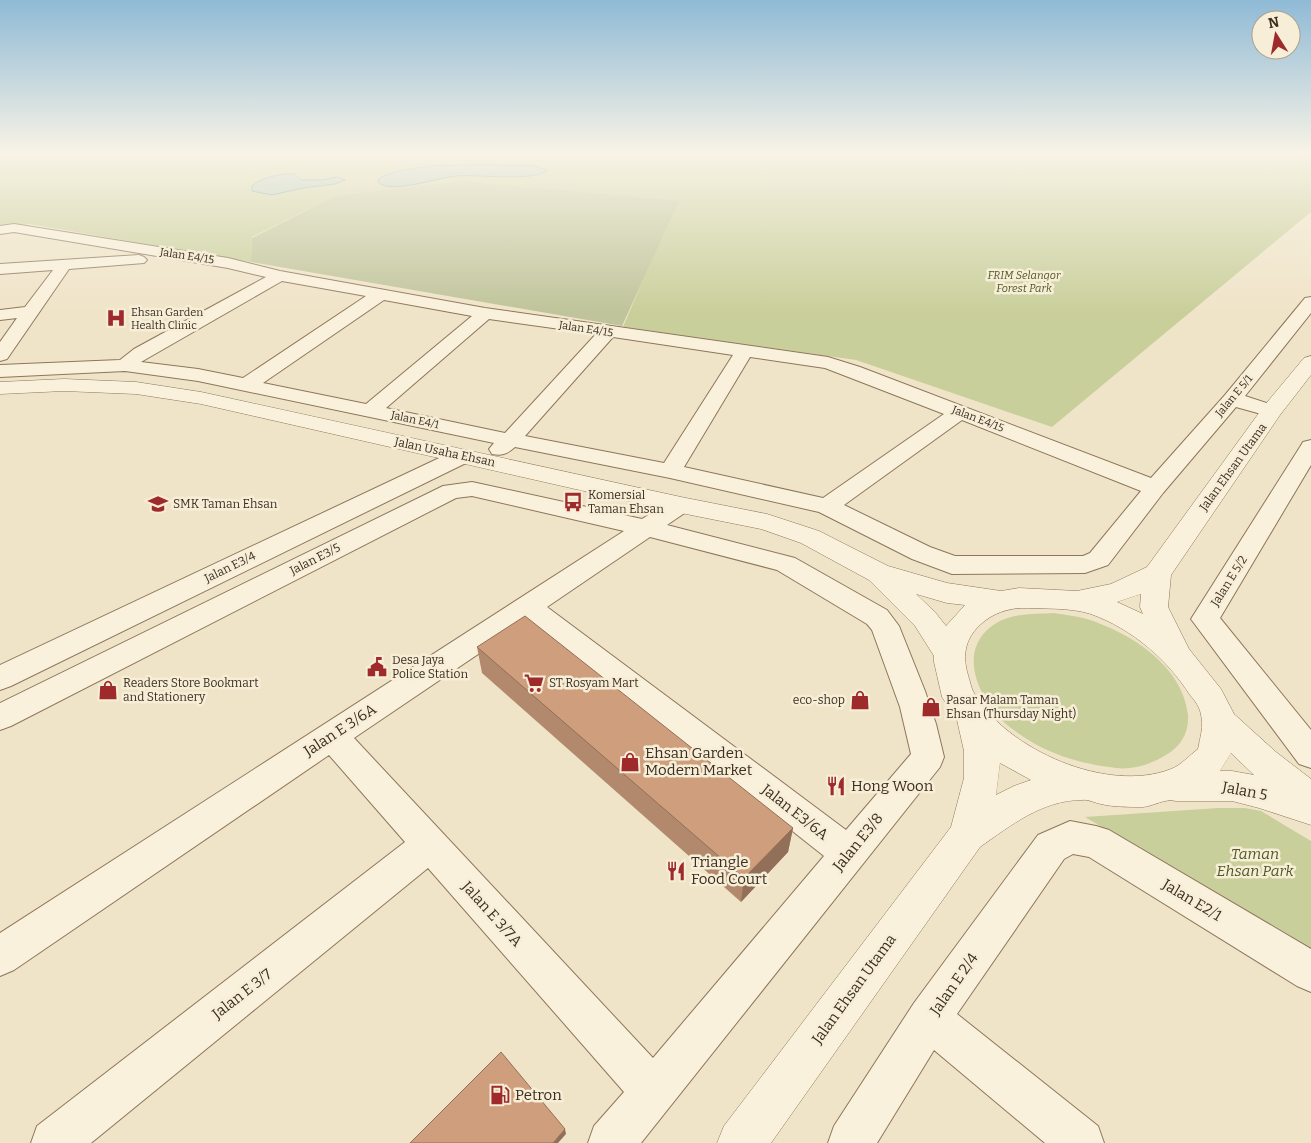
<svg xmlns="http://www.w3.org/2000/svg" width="1311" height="1143" viewBox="0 0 1311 1143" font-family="Bitter,serif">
<rect width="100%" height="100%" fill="#f0e4c8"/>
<path fill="#c9cf9b" d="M0,152H1311V212L1052,427L856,360L623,327L676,202L335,196L252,237L251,262L29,224L0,228Z
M1054,613C1065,615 1077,616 1087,619C1131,633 1183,666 1188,715C1189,733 1181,746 1166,755C1152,764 1133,770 1116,768C1076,763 1047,754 1015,731C981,707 951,649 998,622C1015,613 1035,614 1054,613Z
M1218,808H1245L1261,811L1311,841V951L1085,817Z"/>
<path fill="#bfc49a" d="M462,181L679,201L622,326L251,262L252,238L335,196Z"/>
<path fill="#a9c4bc" stroke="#6f938a" d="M490,165L533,166L547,170C537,182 475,174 457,176C439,177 390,195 378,182L379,179C399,164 464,165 490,165Z
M284,174H294L302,180H323L337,177L345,180L335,184L303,188L272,195L252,191V186C261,178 273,176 284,174Z"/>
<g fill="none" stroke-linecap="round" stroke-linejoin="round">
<defs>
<path id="minor" d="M14,224L228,258L280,271L485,308L828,357L860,367L1151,478L1225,395L1305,298L1311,297V313L1245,396L1279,407L1282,411L1279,415L1272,417L1236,407L1163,493L1108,565L1085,573L952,574L912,559L819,512L670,478L515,447C507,454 502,456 492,454L489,449L494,443L198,381L125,371L0,377V365L120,360L134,349L266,277L228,268L14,232L0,234V226ZM282,281L366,296L243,378L198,369L141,362ZM384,300L472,316L366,404L263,383ZM489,319L596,334L505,433L386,408ZM613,337L733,355L664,463L525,436ZM750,357L825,368L944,414L823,498L684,467ZM962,420L1141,491L1090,553L1083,556H955L930,547L844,505Z
M139,255L144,257L147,260L144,263L69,269L7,359L0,361V342L17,318L0,320V310L25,307L53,270L0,274V264Z
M1311,440V465L1220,618L1311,730V768L1299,764L1191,619L1300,447L1303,442Z
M460,450L468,452L471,457L468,462L11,686L0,690V665L452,452Z
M472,482L642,519C657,510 672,495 689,500L693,505L689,510L667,525L795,558L887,610L899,626L925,691L936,724L944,757L940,767L641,1143H588L594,1126L624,1092L428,868L91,1143H31L37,1126L405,842L329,755L14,970L0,976V933L624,531L472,496L456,498L11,726L0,730V703L443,486ZM650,537L777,570L867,624L872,630L900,707L911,754L846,830L547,607ZM527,621L824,856L653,1058L354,738Z
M1070,821L1096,826L1109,830L1311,949V992L1297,986L1089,857L1073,854L1064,859L957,1014L1098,1126L1104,1143H1045L934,1050L877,1143H828L834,1126L914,1003L1038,835Z"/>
<path id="tertiary" d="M1311,356V375L1280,415L1171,575L1168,607L1189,649L1221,689L1234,714L1276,752L1311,779V825L1259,808L1232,801H1176C1165,798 1154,806 1143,807C1130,807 1113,807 1101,804C1095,803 1088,799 1082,800C1043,800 1011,825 980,847L771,1143H717L724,1126L951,827L964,778V751L957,720L942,697L934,662V656L915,626L869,580L801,543L761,529L681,513L201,404L136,394L64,391L0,394V382L64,379L136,382L201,392L681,497L767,514L819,531L888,566L947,583L1001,591L1019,588L1077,591L1111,584L1147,567L1264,406L1304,358ZM916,594L947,603L965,605L946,626L935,612ZM1141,594L1140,607L1143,614L1117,602ZM1019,608C1042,609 1069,607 1091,614C1132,629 1167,659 1190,695C1195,701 1200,707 1201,715C1204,726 1200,738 1198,749C1190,755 1180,766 1171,769C1108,794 1007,750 974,693C971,688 970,681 968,675C963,658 964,643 976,629C988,616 1001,610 1019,608ZM1231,753L1254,775L1232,771H1220ZM1000,763L1031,780L1014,786L996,795Z"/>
</defs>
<use href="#minor" stroke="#8d765c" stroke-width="2"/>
<use href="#tertiary" stroke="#8d765c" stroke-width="1"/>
<use href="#minor" fill="#faf1dc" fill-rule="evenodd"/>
<use href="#tertiary" fill="#faf1dc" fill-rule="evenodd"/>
</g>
<path fill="#b2896c" d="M477,647L793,828L788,852L741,902L482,673Z"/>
<path fill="#916f58" d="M793,828L788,852L741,902L744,878Z
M565,1129L566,1134L558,1143H553Z"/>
<path fill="#cf9f7d" stroke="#916f58" d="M525,616L793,828L744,878L477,647Z
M501,1052L565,1129L553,1143H410Z"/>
<linearGradient id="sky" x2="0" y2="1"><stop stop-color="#8fbad6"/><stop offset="0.49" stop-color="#f8f3e6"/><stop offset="1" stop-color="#f8f3e6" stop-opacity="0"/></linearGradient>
<rect width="1311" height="312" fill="url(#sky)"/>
<defs>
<symbol id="hospital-bare" viewBox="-9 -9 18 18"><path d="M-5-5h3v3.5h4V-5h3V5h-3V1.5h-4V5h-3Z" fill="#9e2a2b" stroke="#f7eed8" stroke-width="2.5" paint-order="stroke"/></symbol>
<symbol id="bus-bare" viewBox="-9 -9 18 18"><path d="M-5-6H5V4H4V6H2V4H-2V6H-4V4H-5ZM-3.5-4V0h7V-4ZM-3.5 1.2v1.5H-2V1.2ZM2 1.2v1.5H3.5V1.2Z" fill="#9e2a2b" stroke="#f7eed8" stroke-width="2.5" paint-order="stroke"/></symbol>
<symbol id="school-bare" viewBox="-9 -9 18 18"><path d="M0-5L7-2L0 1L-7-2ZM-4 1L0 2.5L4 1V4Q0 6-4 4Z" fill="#9e2a2b" stroke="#f7eed8" stroke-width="2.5" paint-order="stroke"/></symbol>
<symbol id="civic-bare" viewBox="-9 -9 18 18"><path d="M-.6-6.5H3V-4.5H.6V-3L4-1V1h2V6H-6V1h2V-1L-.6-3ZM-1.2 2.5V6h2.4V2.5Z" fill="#9e2a2b" stroke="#f7eed8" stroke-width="2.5" paint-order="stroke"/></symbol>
<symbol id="supermarket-bare" viewBox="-9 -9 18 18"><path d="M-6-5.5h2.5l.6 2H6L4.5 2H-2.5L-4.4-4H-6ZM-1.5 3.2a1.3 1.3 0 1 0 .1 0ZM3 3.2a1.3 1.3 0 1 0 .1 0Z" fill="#9e2a2b" stroke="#f7eed8" stroke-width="2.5" paint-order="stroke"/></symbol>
<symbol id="shop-bare" viewBox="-9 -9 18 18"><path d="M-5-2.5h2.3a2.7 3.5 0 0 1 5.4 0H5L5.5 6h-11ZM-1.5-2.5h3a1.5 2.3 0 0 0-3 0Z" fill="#9e2a2b" stroke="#f7eed8" stroke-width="2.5" paint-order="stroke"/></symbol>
<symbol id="restaurant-bare" viewBox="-9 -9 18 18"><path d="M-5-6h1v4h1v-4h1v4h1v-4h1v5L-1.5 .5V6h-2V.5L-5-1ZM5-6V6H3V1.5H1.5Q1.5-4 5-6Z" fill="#9e2a2b" stroke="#f7eed8" stroke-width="2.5" paint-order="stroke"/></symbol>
<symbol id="fuel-bare" viewBox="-9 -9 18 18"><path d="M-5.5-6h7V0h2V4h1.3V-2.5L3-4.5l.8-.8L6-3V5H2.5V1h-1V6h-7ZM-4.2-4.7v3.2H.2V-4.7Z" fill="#9e2a2b" stroke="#f7eed8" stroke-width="2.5" paint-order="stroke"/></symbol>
</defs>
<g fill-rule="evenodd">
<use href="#hospital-bare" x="102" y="304" width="28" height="28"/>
<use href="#bus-bare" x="559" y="488" width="28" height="28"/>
<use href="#school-bare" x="144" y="490" width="28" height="28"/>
<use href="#civic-bare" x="363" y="653" width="28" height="28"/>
<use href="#supermarket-bare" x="520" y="669" width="28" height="28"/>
<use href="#shop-bare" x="94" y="676" width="28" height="28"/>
<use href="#shop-bare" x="846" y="686" width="28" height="28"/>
<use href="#shop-bare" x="917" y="693" width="28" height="28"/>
<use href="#shop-bare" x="616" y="748" width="28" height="28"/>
<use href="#restaurant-bare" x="822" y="772" width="28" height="28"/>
<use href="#restaurant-bare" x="662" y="857" width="28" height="28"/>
<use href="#fuel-bare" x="486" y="1081" width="28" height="28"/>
</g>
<g text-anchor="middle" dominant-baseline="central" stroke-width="5" stroke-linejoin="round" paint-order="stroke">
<g font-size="11" fill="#3d2e20" stroke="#f7eed8">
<text transform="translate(187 256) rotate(9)">Jalan E4/15</text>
<text transform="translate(586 329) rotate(9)">Jalan E4/15</text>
<text transform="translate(1234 396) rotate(-50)">Jalan E 5/1</text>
<text transform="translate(978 419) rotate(21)">Jalan E4/15</text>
<text transform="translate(415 420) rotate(12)">Jalan E4/1</text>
</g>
<g font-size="11" font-style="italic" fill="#4d5a26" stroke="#f7eed8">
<text x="1024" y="275">FRIM Selangor<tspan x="1024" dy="13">Forest Park</tspan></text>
</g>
<g font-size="11" fill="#3d2e20" stroke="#f7eed8" text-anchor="start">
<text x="131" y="312">Ehsan Garden<tspan x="131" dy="13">Health Clinic</tspan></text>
</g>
<g font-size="12" fill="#3d2e20" stroke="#f7eed8">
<text transform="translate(445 452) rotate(12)">Jalan Usaha Ehsan</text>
<text transform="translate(1233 467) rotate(-54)">Jalan Ehsan Utama</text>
<text transform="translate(315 559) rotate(-27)">Jalan E3/5</text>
<text transform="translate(230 567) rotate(-26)">Jalan E3/4</text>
<text transform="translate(1229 581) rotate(-58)">Jalan E 5/2</text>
</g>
<g font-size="12" fill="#3d2e20" stroke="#f7eed8" text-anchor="start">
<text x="588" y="495">Komersial<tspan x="588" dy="14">Taman Ehsan</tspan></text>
<text x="173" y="504">SMK Taman Ehsan</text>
<text x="392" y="660">Desa Jaya<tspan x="392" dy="14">Police Station</tspan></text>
<text x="123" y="683">Readers Store Bookmart<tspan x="123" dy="14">and Stationery</tspan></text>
<text x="549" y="683">ST Rosyam Mart</text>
<text x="845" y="700" text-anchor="end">eco-shop</text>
<text x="946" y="700">Pasar Malam Taman<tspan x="946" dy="14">Ehsan (Thursday Night)</tspan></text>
</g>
<g font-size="15" fill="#3d2e20" stroke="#f7eed8">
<text transform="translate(340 730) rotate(-33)">Jalan E 3/6A</text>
<text transform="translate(1245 791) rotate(11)">Jalan 5</text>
<text transform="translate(795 812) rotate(38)">Jalan E3/6A</text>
<text transform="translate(858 842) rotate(-51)">Jalan E3/8</text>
<text transform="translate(1192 900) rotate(31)">Jalan E2/1</text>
<text transform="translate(492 914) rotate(48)">Jalan E 3/7A</text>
<text transform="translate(954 984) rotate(-55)">Jalan E 2/4</text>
<text transform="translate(854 989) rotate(-54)">Jalan Ehsan Utama</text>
<text transform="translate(242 994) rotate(-38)">Jalan E 3/7</text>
</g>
<g font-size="15" fill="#3d2e20" stroke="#f7eed8" text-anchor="start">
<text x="645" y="753">Ehsan Garden<tspan x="645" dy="17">Modern Market</tspan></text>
<text x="851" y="786">Hong Woon</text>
<text x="691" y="862">Triangle<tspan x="691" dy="17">Food Court</tspan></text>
<text x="515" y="1095">Petron</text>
</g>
<g font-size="15" font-style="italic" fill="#4d5a26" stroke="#f7eed8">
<text x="1255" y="854">Taman<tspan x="1255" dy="17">Ehsan Park</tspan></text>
</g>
</g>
<g transform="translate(1276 35) rotate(349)"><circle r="24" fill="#f7eed8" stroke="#ada18e"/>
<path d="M0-4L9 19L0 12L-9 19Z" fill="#9e2a2b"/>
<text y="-8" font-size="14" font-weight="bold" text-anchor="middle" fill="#3d2e20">N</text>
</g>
</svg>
